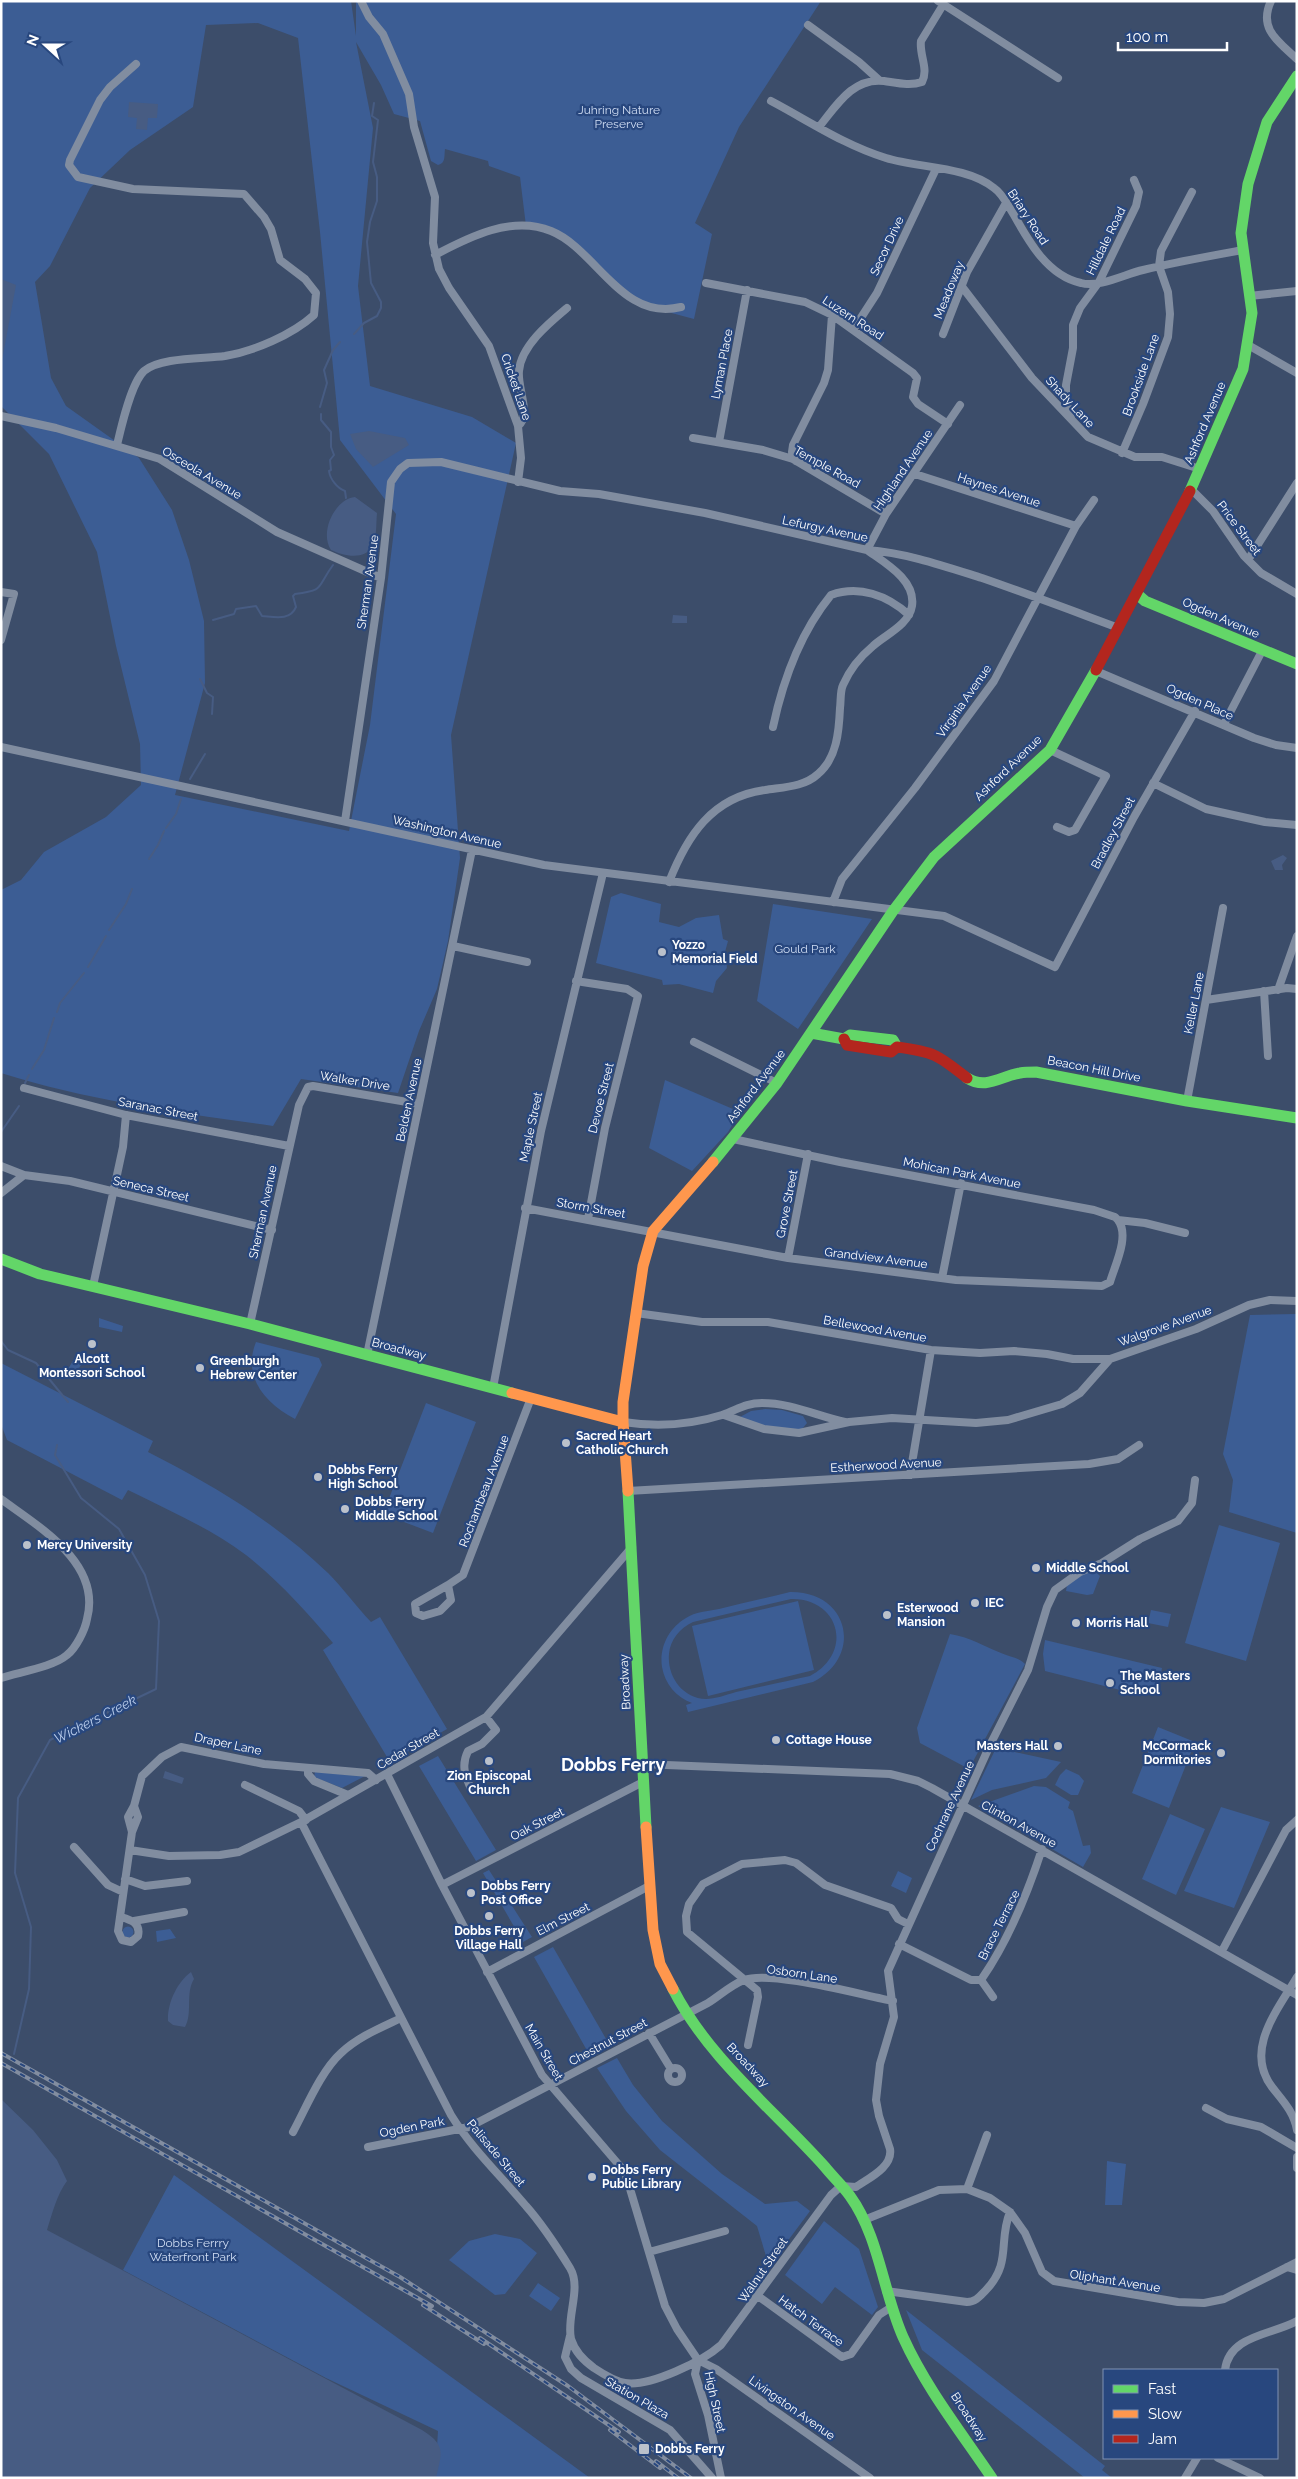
<svg xmlns="http://www.w3.org/2000/svg" width="1298" height="2479" viewBox="0 0 1298 2479" font-family="Raleway,sans-serif">
<rect width="100%" height="100%" fill="#3c4d6a"/>
<path fill="#3c5d94" fill-rule="evenodd" d="M1,1H351L356,36V1H821L739,127L695,223L712,234L694,319L649,307L635,301L564,239L526,226L520,177L489,166L488,161L445,149C444,156 446,163 438,165L431,161L420,121L394,114L381,85L356,42L373,128L358,286L370,386L472,417L516,443L451,735L460,858L448,941L437,989L419,1031L398,1093L301,1079L273,1126C181,1113 90,1101 1,1073V890L21,880L44,852L106,817L141,785L140,744L116,646L97,552L49,454L1,406ZM258,23L298,38L320,232L340,440L396,514L370,725L349,831L175,795L205,683L204,621L189,560L172,510L139,458L66,406L51,378L35,282L50,266L90,188L130,150L193,107L206,25Z
M621,893L661,904L659,922L679,927L696,918L719,915L723,939L728,941L725,952L727,968L716,981L713,993L679,984L663,985L662,980L596,963L611,897Z
M773,904L872,919L798,1029L757,1001Z
M665,1080L740,1112L728,1132L692,1171L649,1148Z
M1297,1314V1533L1229,1512L1233,1480L1223,1454L1250,1315Z
M99,1318L123,1326L122,1332L99,1327Z
M256,1342L319,1358L322,1365L295,1419C265,1403 242,1377 256,1342Z
M74,1359L83,1362L75,1374L68,1369Z
M1,1363L153,1441L148,1452C213,1485 275,1522 328,1573C343,1588 356,1606 371,1622L380,1617L447,1729L390,1762L323,1650L333,1643C306,1611 279,1581 246,1555C210,1528 168,1510 128,1490L122,1500L7,1440L1,1424Z
M426,1403L476,1422L433,1533L383,1514Z
M765,1409L782,1410L803,1416L807,1423L802,1429L797,1430L763,1426L740,1417L751,1411Z
M1219,1525L1280,1543L1246,1661L1185,1643Z
M1094,1570L1100,1576L1093,1594L1087,1595L1066,1591L1067,1585L1084,1573Z
M790,1592C849,1591 864,1656 813,1682L688,1712L686,1705L692,1703C676,1697 665,1684 662,1667C659,1647 669,1628 686,1618C695,1612 708,1611 719,1609C742,1603 766,1598 790,1592ZM791,1599C840,1598 854,1653 810,1676C786,1681 761,1687 736,1692C726,1695 715,1699 706,1699C682,1698 667,1676 669,1654C670,1640 680,1628 693,1622Z
M798,1601L814,1670L708,1696L692,1626Z
M1151,1610L1171,1614L1168,1627L1148,1623Z
M950,1634C970,1637 983,1646 1001,1653C1010,1657 1018,1657 1025,1664L969,1769L920,1743L917,1728Z
M1045,1640L1162,1668L1157,1695L1146,1693L1140,1695L1045,1671L1043,1654Z
M1158,1727L1195,1742L1169,1808L1132,1793Z
M996,1748L1061,1762L1046,1778L992,1790L971,1800Z
M438,1756L496,1850L476,1861L419,1766Z
M1066,1769L1079,1775L1084,1781L1078,1795H1071L1055,1785L1060,1775Z
M315,1772L365,1776L342,1788L314,1777Z
M1034,1786L1046,1787L1070,1802L1068,1808L1073,1811L1083,1846L1090,1845L1091,1853L1083,1867L978,1806Z
M1221,1807L1270,1822L1234,1908L1184,1891Z
M1170,1814L1205,1829L1176,1895L1142,1879Z
M489,1870L532,1937L523,1942L483,1873Z
M898,1871L912,1878L906,1893L891,1886Z
M122.5 1932a5.5 5.5 0 1 1 11 0a5.5 5.5 0 1 1-11 0Z
M170,1929L176,1938L157,1942L156,1931Z
M553,1947L609,2044L589,2054L534,1957Z
M617,2058L633,2085L662,2121L722,2174L765,2204L797,2201L810,2211L769,2266L757,2226L660,2150L626,2111L597,2068Z
M1107,2161L1126,2164L1122,2205H1105Z
M174,2175L590,2478H435L438,2431L326,2378L123,2270Z
M824,2221L859,2249L878,2307L872,2315L835,2287L822,2304L785,2275Z
M495,2234L520,2239L537,2253L505,2294L495,2295L449,2260L469,2241Z
M538,2283L560,2298L551,2311L529,2296Z
M906,2310L1105,2466L1102,2470L1112,2478H1085L922,2350Z"/>
<path fill="#475c83" d="M129,102L158,104L157,118H148L147,130L136,129L137,118L128,117Z
M1,279L16,285L1,366Z
M369,431L405,438L409,445L373,467L356,449L350,434Z
M355,497L377,513C376,522 377,537 373,545C365,561 344,556 331,550C319,532 335,499 355,497Z
M673,615L687,616V623H672Z
M1283,855L1287,858L1282,865L1283,870H1275L1271,861Z
M165,1771L184,1778L182,1784L163,1778Z
M191,1972L194,1979C185,1994 193,2013 185,2027L173,2025L168,2021C167,2004 177,1982 191,1972Z
M1,2090L2,2100L33,2130L57,2160L67,2181C57,2194 52,2214 47,2230L422,2430C446,2445 442,2452 436,2478H1Z"/>
<g fill="none" stroke-linecap="round" stroke-linejoin="round">
<path stroke="#475c83" stroke-width="2" d="M354,334L364,323L377,316L381,308V302L371,283L367,242L370,222L377,201V177L373,162L378,120L372,116L374,103
M320,407L327,383L324,370L333,350L340,342
M321,414V420L331,432V447L334,455L330,460L331,470L329,471C330,479 337,488 345,491L346,498
M213,620L234,614L236,609L256,606L262,616C275,617 290,621 296,607L293,596L295,594C326,590 316,588 333,565
M200,679L207,693L213,697L212,714
M190,779L205,754
M166,828L176,814L181,799
M149,859L158,845L164,831
M109,930L126,904L132,889
M88,967L106,936
M57,1012L60,1003L84,973
M32,1069L44,1050L54,1018
M25,1083L29,1075
M1,1132L19,1106
M1,1341L8,1350L36,1363L68,1402
M14,2054L29,1989L31,1927L15,1873L18,1798L50,1740L156,1689L159,1621L145,1575L119,1529L81,1498L55,1455L57,1445"/>
<path stroke="#818da0" stroke-width="8" d="M361,1L369,17L383,34L409,94L414,127L435,197L433,243L439,269L449,288L489,346L518,426L521,458L518,482
M938,1L1058,78
M1271,1C1258,29 1278,41 1297,59
M808,25L859,62L879,80
M771,101C809,121 844,145 886,158C918,168 967,166 994,188C1003,194 1008,206 1014,215C1029,242 1048,276 1081,283C1099,288 1125,274 1143,270C1176,262 1210,256 1243,250
M819,127C836,106 853,77 884,81C898,83 910,86 922,82C929,69 919,55 921,41L943,5
M435,255C469,237 512,215 551,231C596,249 622,322 681,307
M706,283L805,302L832,315L913,373L917,378L913,397L918,404L948,424
M963,288L1032,378L1088,437L1135,457H1162L1200,469
M1249,296L1297,291
M853,330L877,293L936,169
M943,334L967,272L1006,203
M1248,345L1297,373
M1,416L56,428L160,459L277,532L381,578
M1071,418L1066,400V385L1073,348V325L1080,308L1099,282L1136,206L1139,192L1134,180
M518,426C532,416 517,388 519,371C521,346 549,323 567,308
M693,438L763,450L793,459L886,514
M719,442L747,290
M117,445C121,428 131,383 144,371C160,357 204,359 225,356C254,351 292,335 314,315L316,293L305,279L280,260L271,229L264,217L244,194L133,189L78,177L69,165L70,160L100,100L110,87L136,64
M1122,453L1143,404L1168,337L1170,314L1168,292L1159,266L1161,251L1192,192
M796,461L792,452L793,445L824,383L828,370L832,315
M915,474L1076,526
M1191,489L1213,511L1244,556L1261,573L1297,594
M1248,560L1297,483
M1,592L14,594L1,640
M1096,671L1254,738L1276,745L1297,748
M1224,724L1262,651
M773,727C783,680 800,633 831,595C859,585 887,595 909,615
M1,747L544,865L944,916L1055,967L1134,817L1195,711
M1050,750L1106,776L1075,830L1069,832L1057,827
M1153,783L1206,809L1265,822L1297,825
M345,821L381,578L391,482L400,469L408,463L441,462L560,491L599,494L705,513L867,550C907,553 944,566 982,578C1028,594 1073,611 1119,628
M669,882C687,836 712,797 765,790C784,787 804,787 818,774C837,758 839,731 840,708C841,701 840,691 843,685C849,671 861,656 873,646C885,635 909,625 912,606C916,580 885,563 867,550L886,514L960,405
M833,902L842,879L915,788L994,681L1076,526L1094,500
M453,946L527,962
M576,981L627,989L638,996L605,1128L588,1219
M1278,990L1297,936
M1264,991L1268,1056
M1206,1000L1287,988L1297,989
M694,1042L777,1083
M24,1088L126,1115L289,1146
M1187,1101L1223,908
M733,1139L840,1162L1094,1210L1115,1217L1118,1220L1145,1223L1185,1233
M1,1166L24,1175L70,1181L272,1230
M1,1193L24,1175
M525,1208L788,1258L956,1280L1102,1286L1110,1282C1115,1265 1130,1236 1118,1220
M788,1258L808,1154
M942,1278L961,1183
M93,1286L123,1147L126,1115
M636,1313L702,1322H768L931,1350L980,1353L1014,1351L1047,1354L1073,1359H1110
M250,1324L299,1105L308,1087L313,1086L419,1104
M367,1355L472,850
M493,1388L541,1131L603,873
M724,1415L764,1429L799,1433L849,1422L892,1418L976,1423L1008,1420L1062,1404L1080,1393L1110,1359L1196,1329L1249,1305L1270,1300L1297,1301
M623,1422C656,1427 690,1425 722,1415C737,1410 745,1403 762,1403C791,1403 817,1416 845,1422
M910,1475L931,1350
M628,1491L1089,1464L1118,1459L1139,1445
M1,1499C39,1527 102,1563 87,1619C85,1630 76,1648 67,1655C53,1667 19,1672 1,1678
M448,1585L463,1575L531,1398
M448,1585L451,1600L440,1611L423,1616L416,1613L415,1604Z
M642,1764L890,1774L918,1781L932,1788L1297,1995
M308,1768V1774L314,1781L348,1795
M387,1774L442,1885L542,2075L625,2172L665,2306L677,2329L698,2360
M245,1785L299,1811L306,1820
M471,1789C465,1775 461,1765 468,1751L482,1744L496,1730L486,1717
M301,1822L451,2115C472,2149 501,2176 526,2206C542,2224 557,2247 570,2268C582,2288 566,2317 571,2339C575,2352 583,2360 594,2368C603,2374 614,2381 625,2383C650,2387 703,2361 721,2345L831,2195L841,2186L856,2187C869,2178 893,2167 890,2149L879,2116L876,2100L880,2064L894,2017L888,1971L990,1745L1028,1670L1047,1607L1055,1590L1080,1572L1102,1563L1140,1539L1178,1521L1192,1503L1195,1480
M132,1832L138,1817L134,1806
M74,1847L108,1885L123,1892
M130,1850L169,1856L220,1855L239,1852L301,1822L486,1717L632,1547
M125,1879L145,1886L187,1881
M442,1885L643,1782
M121,1917C131,1920 141,1923 138,1936L131,1942L122,1940L118,1931L132,1832L128,1817L134,1806L142,1776L162,1757L181,1747L264,1764L368,1773L376,1780
M134,1921L184,1912
M899,1944L971,1980H981C1009,1940 1027,1895 1042,1849
M1222,1951L1286,1830L1297,1820
M487,1972L649,1886
M1297,1977C1277,2011 1244,2050 1272,2087C1283,2101 1294,2112 1297,2130
M981,1980L993,1997
M649,2033L671,2069
M748,2045L758,1997L757,1990L687,1932L686,1916L689,1904L703,1884L742,1864L785,1860L796,1863L825,1885L891,1908L898,1919L908,1924
M668 2075a7 7 0 1 1 14 0a7 7 0 1 1-14 0Z
M1206,2108L1227,2119L1261,2127L1297,2148
M293,2132C306,2108 321,2071 341,2053C358,2037 380,2028 401,2018
M368,2147L469,2127L708,2003C719,1996 731,1985 744,1980C771,1970 861,1995 893,2001
M1297,2157V2168
M967,2189L987,2135
M864,2220L939,2190L967,2189L990,2198L1010,2212L1025,2233L1042,2272L1054,2281L1178,2302L1204,2303L1224,2299L1297,2262
M649,2252L725,2231
M1287,2267L1297,2270
M886,2291L967,2302C976,2302 980,2296 986,2290C1012,2263 998,2241 1010,2212
M758,2296L842,2357L851,2354L879,2315L890,2308
M570,2336L565,2357L571,2369L581,2378L670,2430L712,2478
M698,2360L716,2369L870,2478
M698,2360L695,2374L708,2415L721,2478
M1225,2370C1229,2335 1272,2335 1297,2321
M1218,2458L1260,2478
M1185,2478L1197,2458"/>
<path stroke="#63d668" stroke-width="11" d="M1190,491L1243,369L1252,313L1241,233L1248,184L1267,122L1297,76
M1137,594L1145,601L1297,664
M811,1033L844,1039L850,1035L893,1040L897,1047
M967,1078C986,1090 1001,1076 1020,1073C1025,1072 1031,1072 1036,1072L1187,1101L1297,1118
M713,1162L777,1083L893,911L934,857L1050,750L1096,670
M1,1259L40,1274L250,1324L512,1393
M628,1491L646,1827
M673,1989C708,2058 774,2110 825,2167C833,2177 843,2186 850,2196C879,2236 883,2292 903,2337C926,2388 961,2432 992,2478"/>
<path stroke="#ff974d" stroke-width="11" d="M512,1393L623,1422L628,1491
M623,1422V1402L643,1266L653,1231L713,1162
M646,1827L653,1930L660,1964L673,1989"/>
<path stroke="#b3261e" stroke-width="11" d="M1096,670L1190,491
M844,1039L847,1045L891,1052L897,1047C935,1052 938,1055 967,1078"/>
<defs>
<path id="rail" d="M1,2053L400,2277L568,2386L691,2478
M1,2063L432,2306
M423,2305L484,2344
M480,2338L619,2432
M610,2430L660,2468
M656,2461L678,2478"/>
</defs>
<use href="#rail" stroke="#828da0" stroke-width="4"/>
<use href="#rail" stroke="#28477e" stroke-width="2" stroke-dasharray="5.5" stroke-linecap="butt"/>
</g>
<g fill="#bbc1cb" stroke="#28477e" stroke-width="2">
<circle cx="662" cy="952" r="5"/>
<circle cx="92" cy="1344" r="5"/>
<circle cx="200" cy="1368" r="5"/>
<circle cx="566" cy="1443" r="5"/>
<circle cx="318" cy="1477" r="5"/>
<circle cx="345" cy="1509" r="5"/>
<circle cx="27" cy="1545" r="5"/>
<circle cx="1036" cy="1568" r="5"/>
<circle cx="975" cy="1603" r="5"/>
<circle cx="887" cy="1615" r="5"/>
<circle cx="1076" cy="1623" r="5"/>
<circle cx="1110" cy="1683" r="5"/>
<circle cx="776" cy="1740" r="5"/>
<circle cx="1058" cy="1746" r="5"/>
<circle cx="1221" cy="1753" r="5"/>
<circle cx="489" cy="1761" r="5"/>
<circle cx="471" cy="1893" r="5"/>
<circle cx="489" cy="1916" r="5"/>
<circle cx="592" cy="2177" r="5"/>
<rect x="638" y="2443" width="12" height="12" rx="2.5"/>
</g>
<g text-anchor="middle" dominant-baseline="central" stroke-width="4.5" stroke-linejoin="round" paint-order="stroke">
<g font-size="12" fill="#d1def4" stroke="#28477e">
<text x="619" y="110">Juhring Nature<tspan x="619" dy="14">Preserve</tspan></text>
<text x="805" y="949">Gould Park</text>
<text x="193" y="2243">Dobbs Ferrry<tspan x="193" dy="14">Waterfront Park</tspan></text>
</g>
<g font-size="12" fill="#fff" stroke="#28477e">
<text transform="translate(1028 217) rotate(57)">Briary Road</text>
<text transform="translate(1106 241) rotate(-64)">Hilldale Road</text>
<text transform="translate(887 246) rotate(-65)">Secor Drive</text>
<text transform="translate(949 290) rotate(-68)">Meadoway</text>
<text transform="translate(853 318) rotate(33)">Luzern Road</text>
<text transform="translate(722 364) rotate(-79)">Lyman Place</text>
<text transform="translate(1141 375) rotate(-70)">Brookside Lane</text>
<text transform="translate(516 387) rotate(71)">Cricket Lane</text>
<text transform="translate(1070 402) rotate(47)">Shady Lane</text>
<text transform="translate(1205 423) rotate(-67)">Ashford Avenue</text>
<text transform="translate(827 467) rotate(29)">Temple Road</text>
<text transform="translate(903 470) rotate(-56)">Highland Avenue</text>
<text transform="translate(202 473) rotate(31)">Osceola Avenue</text>
<text transform="translate(999 490) rotate(18)">Haynes Avenue</text>
<text transform="translate(1239 528) rotate(53)">Price Street</text>
<text transform="translate(825 529) rotate(12)">Lefurgy Avenue</text>
<text transform="translate(368 582) rotate(-82)">Sherman Avenue</text>
<text transform="translate(1221 618) rotate(24)">Ogden Avenue</text>
<text transform="translate(964 701) rotate(-55)">Virginia Avenue</text>
<text transform="translate(1200 702) rotate(24)">Ogden Place</text>
<text transform="translate(1008 768) rotate(-44)">Ashford Avenue</text>
<text transform="translate(447 832) rotate(13)">Washington Avenue</text>
<text transform="translate(1113 833) rotate(-62)">Bradley Street</text>
<text transform="translate(1194 1003) rotate(-79)">Keller Lane</text>
<text transform="translate(1094 1069) rotate(11)">Beacon Hill Drive</text>
<text transform="translate(355 1081) rotate(9)">Walker Drive</text>
<text transform="translate(756 1086) rotate(-53)">Ashford Avenue</text>
<text transform="translate(601 1098) rotate(-76)">Devoe Street</text>
<text transform="translate(409 1100) rotate(-78)">Belden Avenue</text>
<text transform="translate(158 1109) rotate(11)">Saranac Street</text>
<text transform="translate(531 1127) rotate(-78)">Maple Street</text>
<text transform="translate(962 1173) rotate(11)">Mohican Park Avenue</text>
<text transform="translate(151 1189) rotate(13)">Seneca Street</text>
<text transform="translate(787 1204) rotate(-79)">Grove Street</text>
<text transform="translate(591 1208) rotate(10)">Storm Street</text>
<text transform="translate(263 1212) rotate(-78)">Sherman Avenue</text>
<text transform="translate(876 1258) rotate(7)">Grandview Avenue</text>
<text transform="translate(1165 1326) rotate(-20)">Walgrove Avenue</text>
<text transform="translate(875 1329) rotate(10)">Bellewood Avenue</text>
<text transform="translate(399 1349) rotate(15)">Broadway</text>
<text transform="translate(886 1465) rotate(-3)">Estherwood Avenue</text>
<text transform="translate(484 1491) rotate(-69)">Rochambeau Avenue</text>
<text transform="translate(625 1682) rotate(-93)">Broadway</text>
<text transform="translate(228 1744) rotate(12)">Draper Lane</text>
<text transform="translate(408 1749) rotate(-30)">Cedar Street</text>
<text transform="translate(950 1806) rotate(-65)">Cochrane Avenue</text>
<text transform="translate(537 1824) rotate(-27)">Oak Street</text>
<text transform="translate(1019 1824) rotate(29)">Clinton Avenue</text>
<text transform="translate(563 1919) rotate(-27)">Elm Street</text>
<text transform="translate(999 1925) rotate(-63)">Brace Terrace</text>
<text transform="translate(802 1974) rotate(8)">Osborn Lane</text>
<text transform="translate(608 2042) rotate(-28)">Chestnut Street</text>
<text transform="translate(544 2052) rotate(60)">Main Street</text>
<text transform="translate(748 2065) rotate(47)">Broadway</text>
<text transform="translate(412 2127) rotate(-11)">Ogden Park</text>
<text transform="translate(496 2153) rotate(50)">Palisade Street</text>
<text transform="translate(763 2270) rotate(-55)">Walnut Street</text>
<text transform="translate(1115 2281) rotate(9)">Oliphant Avenue</text>
<text transform="translate(811 2321) rotate(36)">Hatch Terrace</text>
<text transform="translate(637 2398) rotate(30)">Station Plaza</text>
<text transform="translate(715 2402) rotate(78)">High Street</text>
<text transform="translate(792 2408) rotate(35)">Livingston Avenue</text>
<text transform="translate(969 2417) rotate(57)">Broadway</text>
</g>
<g font-size="12" font-weight="bold" fill="#fff" stroke="#28477e" text-anchor="start">
<text x="672" y="945">Yozzo<tspan x="672" dy="14">Memorial Field</tspan></text>
<text x="92" y="1359" text-anchor="middle">Alcott<tspan x="92" dy="14">Montessori School</tspan></text>
<text x="210" y="1361">Greenburgh<tspan x="210" dy="14">Hebrew Center</tspan></text>
<text x="576" y="1436">Sacred Heart<tspan x="576" dy="14">Catholic Church</tspan></text>
<text x="328" y="1470">Dobbs Ferry<tspan x="328" dy="14">High School</tspan></text>
<text x="355" y="1502">Dobbs Ferry<tspan x="355" dy="14">Middle School</tspan></text>
<text x="37" y="1545">Mercy University</text>
<text x="1046" y="1568">Middle School</text>
<text x="985" y="1603">IEC</text>
<text x="897" y="1608">Esterwood<tspan x="897" dy="14">Mansion</tspan></text>
<text x="1086" y="1623">Morris Hall</text>
<text x="1120" y="1676">The Masters<tspan x="1120" dy="14">School</tspan></text>
<text x="786" y="1740">Cottage House</text>
<text x="1048" y="1746" text-anchor="end">Masters Hall</text>
<text x="1211" y="1746" text-anchor="end">McCormack<tspan x="1211" dy="14">Dormitories</tspan></text>
<text x="489" y="1776" text-anchor="middle">Zion Episcopal<tspan x="489" dy="14">Church</tspan></text>
<text x="481" y="1886">Dobbs Ferry<tspan x="481" dy="14">Post Office</tspan></text>
<text x="489" y="1931" text-anchor="middle">Dobbs Ferry<tspan x="489" dy="14">Village Hall</tspan></text>
<text x="602" y="2170">Dobbs Ferry<tspan x="602" dy="14">Public Library</tspan></text>
<text x="655" y="2449">Dobbs Ferry</text>
</g>
<g font-size="14" font-style="italic" fill="#bacdec" stroke="#28477e">
<text transform="translate(95 1719) rotate(-27)">Wickers Creek</text>
</g>
<g font-size="18" font-weight="bold" fill="#fff" stroke="#28477e">
<text x="613" y="1764">Dobbs Ferry</text>
</g>
</g>
<rect width="1298" height="2479" fill="none" stroke="#ffffff" stroke-width="5"/>
<rect x="1103" y="2369" width="175" height="90" fill="#28477e" stroke="#7e91b2"/>
<rect x="1113" y="2385" width="25" height="8" fill="#63d668" stroke="#7e91b2"/>
<text x="1148" y="2394" font-size="15" fill="#ffffff">Fast</text>
<rect x="1113" y="2410" width="25" height="8" fill="#ff974d" stroke="#7e91b2"/>
<text x="1148" y="2419" font-size="15" fill="#ffffff">Slow</text>
<rect x="1113" y="2435" width="25" height="8" fill="#b3261e" stroke="#7e91b2"/>
<text x="1148" y="2444" font-size="15" fill="#ffffff">Jam</text>
<g transform="translate(45 45) rotate(291)" stroke="#28477e" stroke-width="4" paint-order="stroke">
<path d="M0-4L9 19L0 12L-9 19Z" fill="#ffffff"/>
<text y="-8" font-size="14" font-weight="bold" text-anchor="middle" fill="#ffffff">N</text>
</g>
<path d="M1118 42v8h109v-8" fill="none" stroke="#ffffff" stroke-width="2.5"/>
<text x="1126" y="42" font-size="15" fill="#ffffff" stroke="#28477e" stroke-width="4" paint-order="stroke">100 m</text>
</svg>
